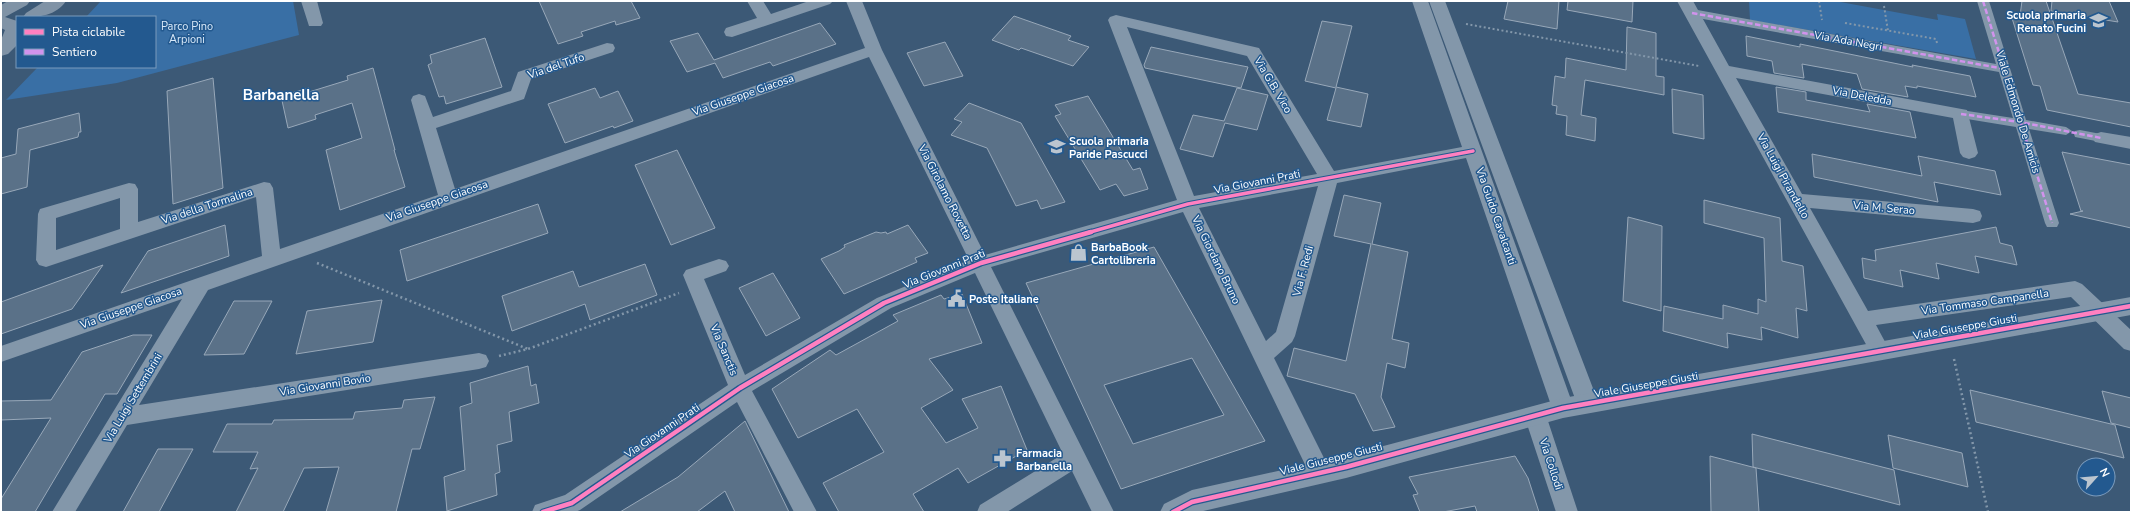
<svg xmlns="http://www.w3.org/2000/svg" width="2132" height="513" viewBox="0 0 2132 513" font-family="'Nunito Sans',sans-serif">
<rect width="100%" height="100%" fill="#3c5976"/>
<path fill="#396fa5" d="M101,1H293L299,35L117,83L6,100L38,67H155V17H86Z
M1749,1H1835L1938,20L1937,14L1965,19L1976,59L1750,20Z"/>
<path fill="#5a7188" stroke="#98a8b9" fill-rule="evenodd" d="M539,1H631L640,18L616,25L615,21L581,32L583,36L558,44Z
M1508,1H1559L1557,29L1504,19Z
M1568,1H1633L1632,22L1567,10Z
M2022,1H2046L2078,94L2131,103V127L2047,110L2040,86L2033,85L2011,15L2020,16Z
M2052,1H2109L2118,22L2051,11Z
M1014,16L1071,36L1068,40L1089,47L1073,66L1021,48L1019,50L992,40Z
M1322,21L1352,26L1336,87L1368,94L1361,127L1327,120L1336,88L1305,81Z
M820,23L836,44L773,66L770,62L723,78L715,63L687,72L670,41L698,33L714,60Z
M1627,27L1656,33V76L1664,77V95L1585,80L1581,115L1596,118L1595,141L1566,135L1567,116L1556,114L1557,106L1552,105L1555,76L1565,78L1566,58L1626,70Z
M1746,36L1800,47V44L1913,67L1912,65L1970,76L1976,97L1917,86V88L1905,86L1908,97L1862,89L1857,74L1802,64L1804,78L1774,73L1772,61L1747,56Z
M485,38L502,87L446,104L444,96L439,97L428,65L432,63L430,55Z
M945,42L963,76L924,86L907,53Z
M1151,47L1218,61L1248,67L1241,88L1145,68L1144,65Z
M373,68L395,150H394L405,187L340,210L326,150L362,138L352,103L315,115L316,119L288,128L281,96L309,88V92L348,80L347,76Z
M213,78L223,188L173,204L167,91Z
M1776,87L1806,92V100L1870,112L1867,104L1910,112L1916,138L1778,112Z
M595,88L600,98L618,91L633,121L614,128L613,126L565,143L548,104Z
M1237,88L1268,95L1257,130L1225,123L1213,157L1180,149L1193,115L1224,121Z
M1672,89L1703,95L1704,139L1673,133Z
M1088,96L1133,170L1140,168L1148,189L1124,196L1116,184L1100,190L1055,116L1061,114L1055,105Z
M969,103L1021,123L1065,202L1041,209L1037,200L1016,206L987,148L951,135L962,122L954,119Z
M79,113L81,132H79L78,137L30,150L27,187L1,194V158L16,154L18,129Z
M677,150L715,228L671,245L635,165Z
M2062,152L2131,165V228L2070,214L2083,211H2081Z
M1812,154L1922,176L1918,156L1995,171L2001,195L1934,182L1938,202L1814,177Z
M1344,195L1381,203L1372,244L1408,252L1392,339L1409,343L1405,368L1387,363L1381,397L1395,427L1373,431L1355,394L1287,376L1294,348L1346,361L1371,244L1334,236Z
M1704,200L1780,218L1782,261L1803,266L1807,311L1796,308L1798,338L1761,327L1762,340L1727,333L1728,348L1663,331L1664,306L1723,319V305L1758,314V299L1766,302L1764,238L1704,223Z
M538,204L548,233L407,281L400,250Z
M1628,217L1662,226L1661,311L1623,301Z
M225,225L229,256L121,293L148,251Z
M908,225L928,253L915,258L917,262L844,294L821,259L839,251L845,247L844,245L876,232L881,233L886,232L887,234Z
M1996,227L2000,243L2012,246L2017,265L1975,256L1979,273L1936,263L1939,279L1900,270L1903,287L1864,278L1862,258L1876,261L1875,250Z
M1154,247L1265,441L1121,489L1026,283ZM1192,358L1224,415L1133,444L1104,385Z
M645,264L657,295L590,320L585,304L512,331L502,296L573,271L579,287Z
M103,265L72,309L1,334V302Z
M773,273L800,318L766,336L739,288Z
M962,294L982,343L929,359L953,390L921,408L946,443L978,428L962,399L1001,386L1027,450L968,483L958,468L913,494L924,512H839L823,483L884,452L857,409L798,438L772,389L830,350L836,355L898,321L893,315L941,295L944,299Z
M382,300L373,342L296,354L307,311Z
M234,301H272L244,354L204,355Z
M133,335H152L117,394H105L35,512H1V499L51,418L1,420V401L51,400L82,352Z
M528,366L531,386L536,384L539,403L509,412L512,441L497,445L500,472L495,474L497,495L447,511L444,477L465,470L460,407L472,403L470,383Z
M1970,390L2115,425L2124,458L1976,422Z
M2102,391L2131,398V428L2111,423Z
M435,397L420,449H412L396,512H326L339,467L304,468L283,512H236L258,468L250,469L258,452H213L227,424H272L274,420L353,419L355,412L402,408L404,400Z
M745,421L789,512H735L725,491L697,512H620L678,477Z
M1752,434L1894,470L1900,505L1753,467Z
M1888,435L1962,453L1968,487L1893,468Z
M158,449H193L159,512H123Z
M1515,456L1528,478L1539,512H1477L1475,506L1443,512H1420L1413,495L1418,494L1409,477Z
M1710,456L1756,468L1759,512H1711Z"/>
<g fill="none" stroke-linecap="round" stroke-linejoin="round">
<path stroke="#8397aa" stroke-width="2" stroke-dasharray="2 2.5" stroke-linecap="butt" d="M1819,1L1822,20
M1884,6L1888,31
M1845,23L1936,39L1937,43
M1466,24L1699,66"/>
<path stroke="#8397aa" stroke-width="2.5" stroke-dasharray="2 3" stroke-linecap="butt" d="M317,263L528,349
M499,356L528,349L679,293
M1954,359L1988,512"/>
<path fill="#8397aa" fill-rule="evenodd" d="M1977,1H1989L2026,120L2066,127L2072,131L2066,135L2029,129L2059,223L2057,227H2047L2045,223L2016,127L1961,118L1955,114L1961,110L2013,118L1999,72L1692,17L1686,13L1692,9L1996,64Z
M2080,130L2106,135L2107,138L2106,141L2101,142L2075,137L2074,134L2075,131Z"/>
<path fill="#8397aa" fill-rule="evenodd" d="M301,1H317L323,23L321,26H309Z
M747,1H763L771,14L809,1H833L830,4L732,37L726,36L724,32L726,28L757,18Z
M846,1H862L882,50L985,255L1177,200L1108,20L1110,17L1116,15L1259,48L1334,171L1462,147L1412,1H1428L1574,408L1570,414L1563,417L1556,414L1552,408L1466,158L1337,183L1295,336L1292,342L1274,358L1331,472L1328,479L1320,482L1312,479L1183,212L991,267L1114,512H1092L1072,471L1007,512H977L980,505L1063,454L975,273L891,308L752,391L817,512H794L737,402L580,510L575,512H532L535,505L565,495L728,385L683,275L686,270L719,259L726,261L729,266L726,271L704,279L745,375L877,298L969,260L869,57L208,290L139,405L479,353L486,355L489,361L486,367L479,369L127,425L75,512H52L182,299L1,362V346L262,256L256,197L46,267L39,265L36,260L38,214L40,209L129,183L135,184L138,189V222L264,182L270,183L273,188L280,249L438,195L411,100L413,96L419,94L425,96L433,117L511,91L518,72L607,43L613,44L615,48L613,52L531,79L524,99L436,128L455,189L865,48ZM1127,27L1247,56L1317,174L1194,196ZM1318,186L1276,332L1266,341L1199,208ZM120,198V229L56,250V218Z
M1429,1H1445L1599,404L1595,410L1588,413L1581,410L1577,404Z
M1677,1H1693L1729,66L1967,110L1978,153L1975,157L1969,159L1963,157L1960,153L1953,118L1736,78L1802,194L1973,209L1980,211L1982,216L1980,221L1973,223L1810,208L1868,311L2075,281L2082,284L2131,330V351L2124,349L2071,297L1876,325L1890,351L1887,357L1880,359L1873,357Z
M2101,132L2131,137V149L2095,142L2092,138L2095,134Z
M1535,406L1542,409L1546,415L1578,512H1556L1524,415L1528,409Z"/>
<path fill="#8397aa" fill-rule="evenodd" d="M2131,297V315L1563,418L1346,478L1199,512H1160L1164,504L1192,490L1346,456L1563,398Z"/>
<path fill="#8093a6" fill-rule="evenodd" d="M8,1H30L27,5L5,17L17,21V45L8,54L1,56V40L5,30L1,28V5Z
M45,1H66C56,16 39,17 23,17L26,13Z"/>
<path stroke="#d193ec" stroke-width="2.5" stroke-dasharray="5.5 2.5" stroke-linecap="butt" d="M1983,1L2052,223
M1692,13L2005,69
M1961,114L2020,122L2101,138"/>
<defs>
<path id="cycleway-far1" d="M1087,233L1188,204L1473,151"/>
<path id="cycleway" d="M543,512L572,503L740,388L884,303L981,263L1091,232
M1173,512L1192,502L1346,467L1563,408L2131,306"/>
</defs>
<use href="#cycleway-far1" stroke="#23598f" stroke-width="5.5"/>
<use href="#cycleway" stroke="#23598f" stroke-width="7"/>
<use href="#cycleway-far1" stroke="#ff80c0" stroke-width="3.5"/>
<use href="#cycleway" stroke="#ff80c0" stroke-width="4.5"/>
</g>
<defs>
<symbol id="school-bare" viewBox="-9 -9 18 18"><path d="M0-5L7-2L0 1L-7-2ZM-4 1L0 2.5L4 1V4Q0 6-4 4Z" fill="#bbc5cf" stroke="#23598f" stroke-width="2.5" paint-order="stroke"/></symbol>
<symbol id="shop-bare" viewBox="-9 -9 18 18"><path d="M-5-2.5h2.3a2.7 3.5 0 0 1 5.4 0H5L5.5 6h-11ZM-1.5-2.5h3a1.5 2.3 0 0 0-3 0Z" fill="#bbc5cf" stroke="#23598f" stroke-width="2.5" paint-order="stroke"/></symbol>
<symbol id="civic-bare" viewBox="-9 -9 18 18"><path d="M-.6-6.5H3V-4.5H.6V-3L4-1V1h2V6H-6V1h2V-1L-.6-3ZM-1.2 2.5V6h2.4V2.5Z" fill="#bbc5cf" stroke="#23598f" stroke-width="2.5" paint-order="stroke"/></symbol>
<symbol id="pharmacy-bare" viewBox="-9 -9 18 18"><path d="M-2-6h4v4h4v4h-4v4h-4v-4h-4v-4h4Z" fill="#bbc5cf" stroke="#23598f" stroke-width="2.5" paint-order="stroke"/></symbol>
</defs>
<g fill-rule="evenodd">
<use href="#school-bare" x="2086" y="8" width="25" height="25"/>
<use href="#school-bare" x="1044" y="134" width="25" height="25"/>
<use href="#shop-bare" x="1066" y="240" width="25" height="25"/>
<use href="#civic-bare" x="944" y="286" width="25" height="25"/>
<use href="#pharmacy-bare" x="990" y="446" width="25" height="25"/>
</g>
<g text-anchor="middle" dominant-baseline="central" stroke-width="3" stroke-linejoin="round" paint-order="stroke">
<g font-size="11" font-weight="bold" fill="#fff" stroke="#23598f" text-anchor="start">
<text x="2086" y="15" text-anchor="end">Scuola primaria<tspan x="2086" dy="13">Renato Fucini</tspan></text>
<text x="1069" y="141">Scuola primaria<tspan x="1069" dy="13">Paride Pascucci</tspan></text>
<text x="1091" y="247">BarbaBook<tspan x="1091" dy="13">Cartolibreria</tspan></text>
<text x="969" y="299">Poste Italiane</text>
<text x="1016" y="453">Farmacia<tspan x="1016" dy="13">Barbanella</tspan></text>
</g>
<g font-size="11" fill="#d9e9f9" stroke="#23598f">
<text x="187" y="26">Parco Pino<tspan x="187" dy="13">Arpioni</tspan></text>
</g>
<g font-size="11" fill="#fff" stroke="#23598f">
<text transform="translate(1848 41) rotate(10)">Via Ada Negri</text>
<text transform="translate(556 66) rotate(-19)">Via del Tufo</text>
<text transform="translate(1273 85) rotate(59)">Via G.B. Vico</text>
<text transform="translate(743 95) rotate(-19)">Via Giuseppe Giacosa</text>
<text transform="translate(1862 96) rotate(11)">Via Deledda</text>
<text transform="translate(2018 112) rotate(73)">Viale Edmondo De Amicis</text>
<text transform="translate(1783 176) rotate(61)">Via Luigi Pirandello</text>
<text transform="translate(1257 182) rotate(-11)">Via Giovanni Prati</text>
<text transform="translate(945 192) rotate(63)">Via Girolamo Rovetta</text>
<text transform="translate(437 201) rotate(-19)">Via Giuseppe Giacosa</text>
<text transform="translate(207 206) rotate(-18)">Via della Tormalina</text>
<text transform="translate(1884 208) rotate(5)">Via M. Serao</text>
<text transform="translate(1496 216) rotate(71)">Via Guido Cavalcanti</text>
<text transform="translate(1216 260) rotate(64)">Via Giordano Bruno</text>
<text transform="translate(944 269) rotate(-22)">Via Giovanni Prati</text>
<text transform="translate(1303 271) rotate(-75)">Via F. Redi</text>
<text transform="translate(1985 302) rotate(-8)">Via Tommaso Campanella</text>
<text transform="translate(131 308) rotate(-19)">Via Giuseppe Giacosa</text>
<text transform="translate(1965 327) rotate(-10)">Viale Giuseppe Giusti</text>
<text transform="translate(724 350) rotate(67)">Via Sanctis</text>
<text transform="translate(325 385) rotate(-9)">Via Giovanni Bovio</text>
<text transform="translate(1646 385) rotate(-10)">Viale Giuseppe Giusti</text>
<text transform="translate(133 398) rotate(-59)">Via Luigi Settembrini</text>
<text transform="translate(662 431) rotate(-34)">Via Giovanni Prati</text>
<text transform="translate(1331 459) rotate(-14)">Viale Giuseppe Giusti</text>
<text transform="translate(1551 464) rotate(72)">Via Collodi</text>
</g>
<g font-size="15" font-weight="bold" fill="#fff" stroke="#23598f">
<text x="281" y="95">Barbanella</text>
</g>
</g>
<rect width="2132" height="513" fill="none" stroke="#ffffff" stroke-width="4"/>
<rect x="16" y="16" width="140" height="52" fill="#23598f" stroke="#7b9bbc"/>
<rect x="24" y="29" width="20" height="6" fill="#ff80c0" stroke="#7b9bbc"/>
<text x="52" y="36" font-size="12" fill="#ffffff">Pista ciclabile</text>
<rect x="24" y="49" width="20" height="6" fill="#d193ec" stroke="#7b9bbc"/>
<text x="52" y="56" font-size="12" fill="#ffffff">Sentiero</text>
<g transform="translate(2096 477) rotate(63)"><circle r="19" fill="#23598f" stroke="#7b9bbc"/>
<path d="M0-3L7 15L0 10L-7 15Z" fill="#bbc5cf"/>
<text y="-6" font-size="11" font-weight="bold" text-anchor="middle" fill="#ffffff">N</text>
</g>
</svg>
